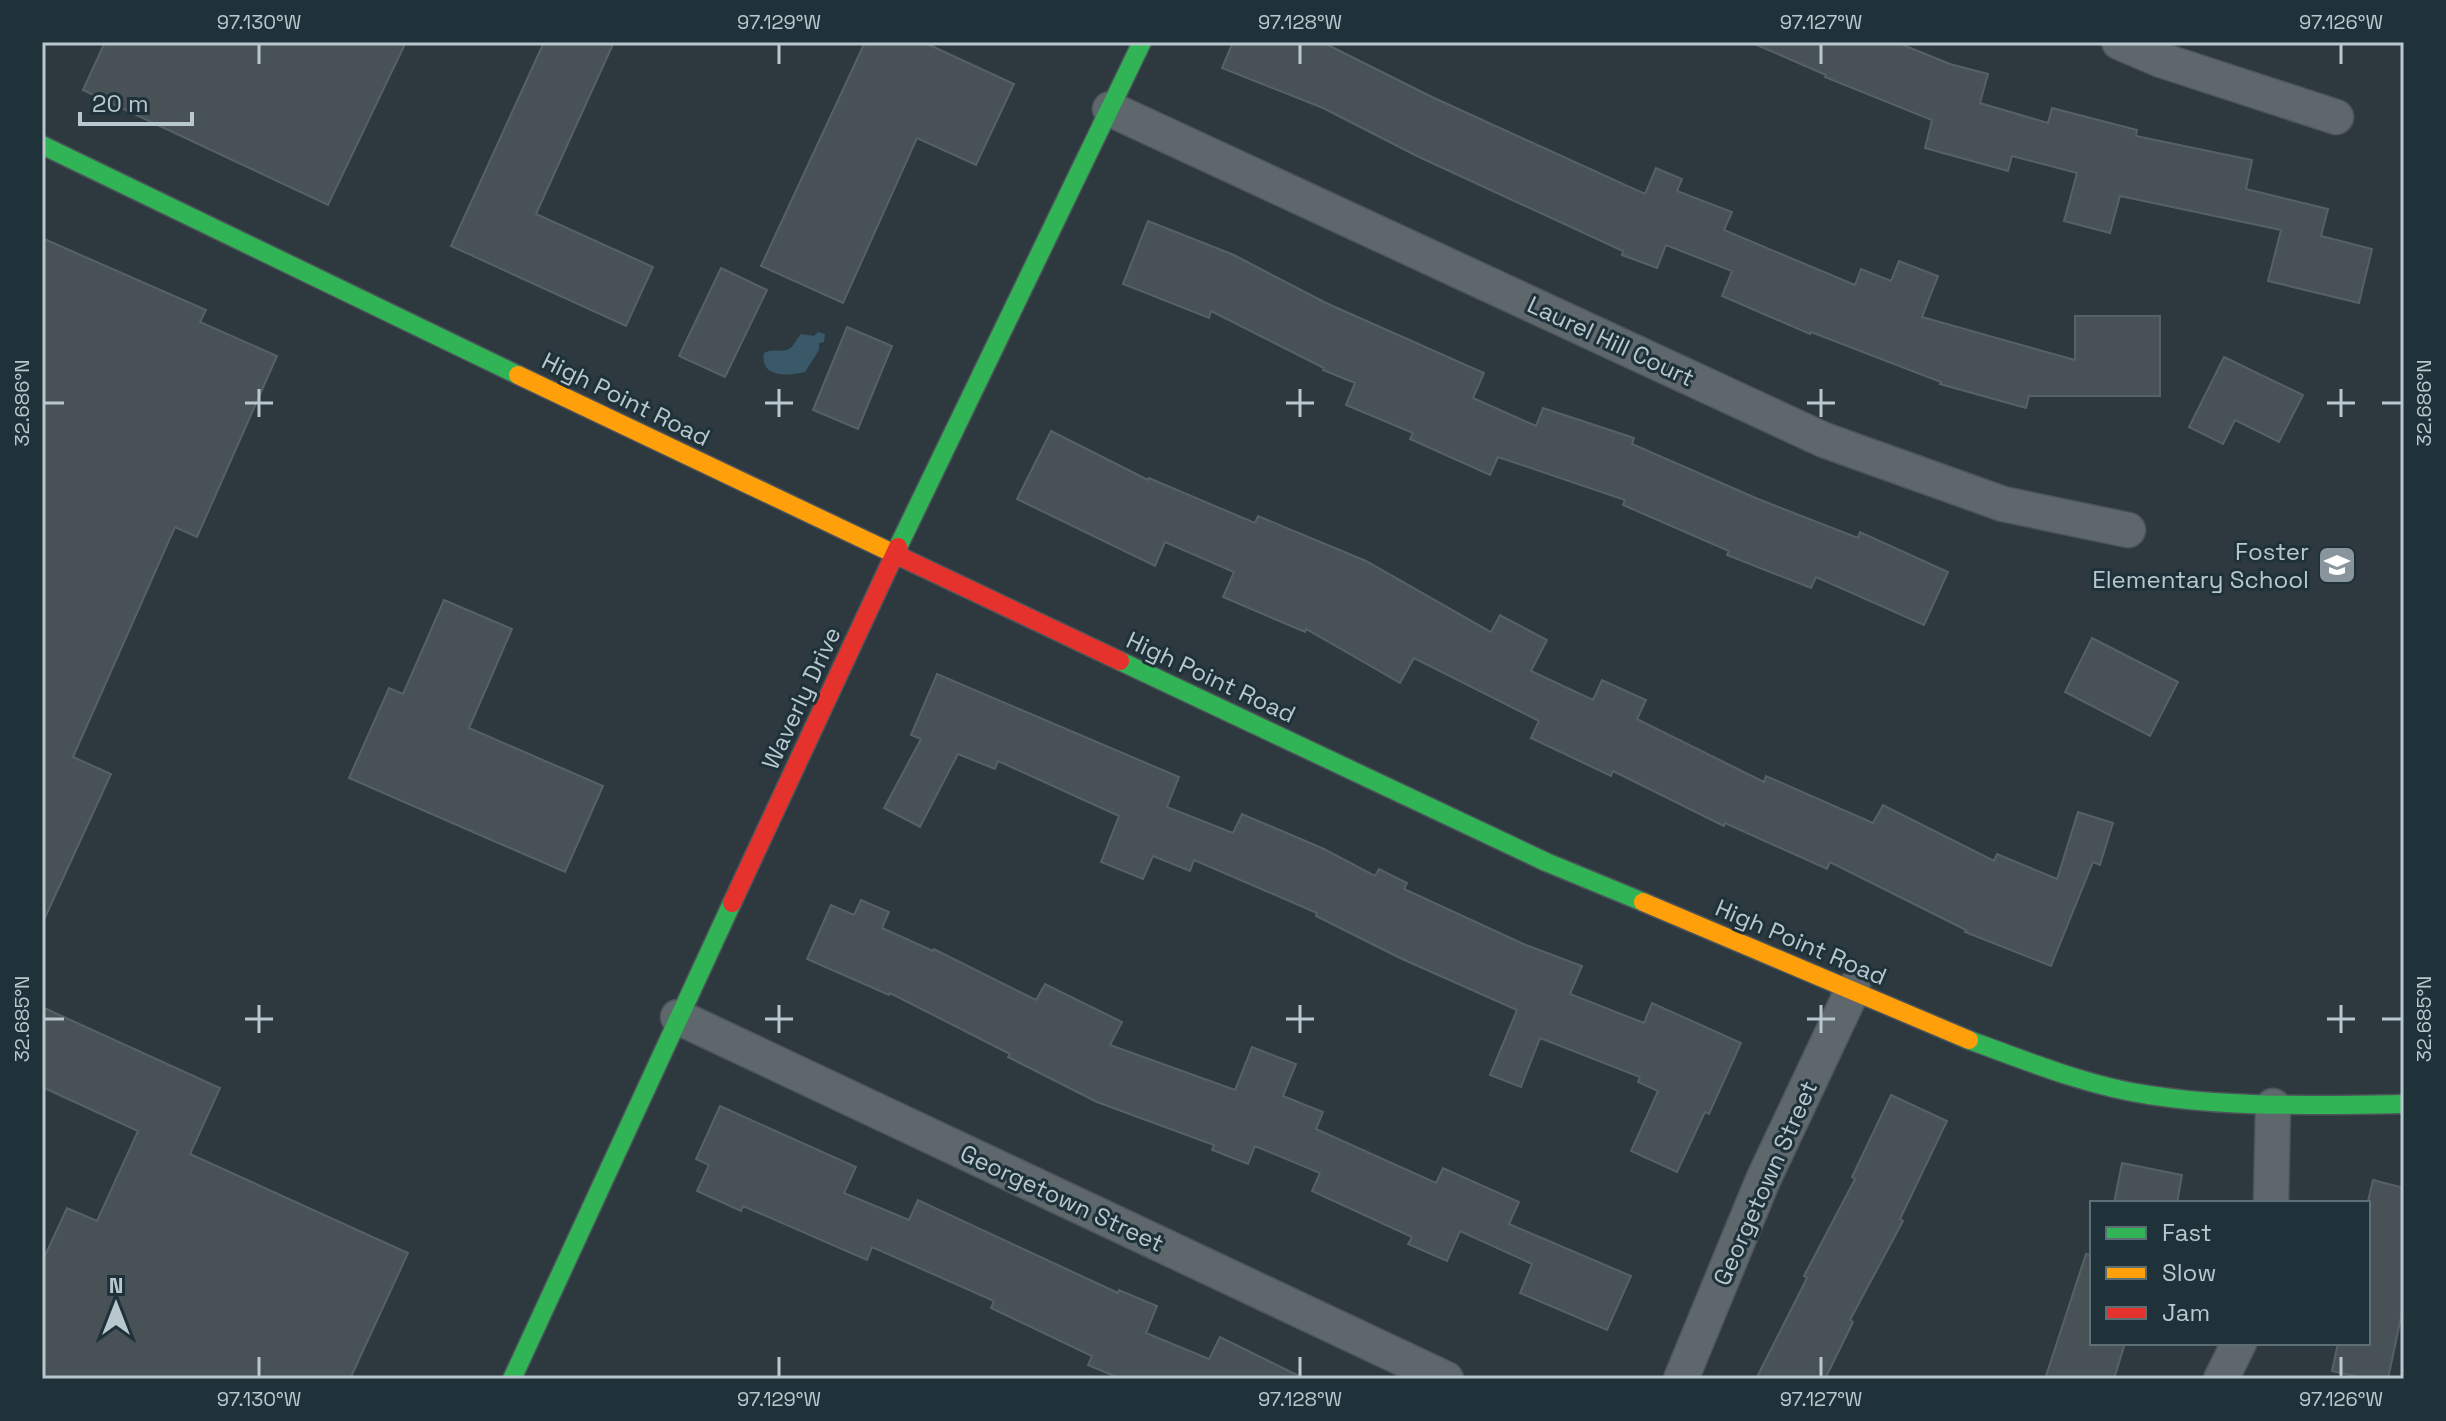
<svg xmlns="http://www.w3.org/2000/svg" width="2446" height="1421" viewBox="0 0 2446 1421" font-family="'Space Grotesk',sans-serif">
<rect width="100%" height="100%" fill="#2d393f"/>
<path fill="#395969" d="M818,332L825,334L824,342L819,343V350L805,372C787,376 760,378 764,353C773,348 781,353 789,349C794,346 797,338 801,334L814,336Z"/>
<path fill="#475156" stroke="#566166" stroke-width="2" d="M105,42H406L328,205L83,90Z
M544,42H614L536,214L653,267L626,326L451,246Z
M865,42H923L1014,84L976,165L917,138L843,303L761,266Z
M1233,42H1322L1432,97L1645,194L1656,168L1682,179L1677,191L1732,212L1724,230L1855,285L1861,269L1891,281L1899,261L1938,276L1922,317L2075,360V316H2160V396H2029L2026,408L1940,384L1941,382L1811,332L1810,334L1722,296L1732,271L1666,245L1657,268L1622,255L1623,251L1419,157L1323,108L1222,68Z
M1750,42H1896L1950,64L1988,74L1980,103L2048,123L2052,108L2137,130L2136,136L2252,160L2246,189L2328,209L2321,236L2372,249L2359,303L2268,281L2281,230L2120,196L2110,233L2064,221L2077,173L2012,156L2008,171L1925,148L1932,120L1825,77L1826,75Z
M1148,221L1234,255L1326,303L1484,373L1473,398L1536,426L1543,408L1634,438L1632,444L1758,499L1858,538L1860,532L1948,572L1924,625L1816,577L1811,588L1727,555L1729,551L1623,505L1625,500L1498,457L1490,475L1410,439L1413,433L1346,405L1355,383L1323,370L1324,368L1211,311L1209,318L1123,284Z
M42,238L206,310L200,322L277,356L197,537L175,527L73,757L111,774L42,924Z
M721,268L767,290L725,377L679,356Z
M847,327L892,346L858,429L813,410Z
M2224,357L2303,395L2279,442L2235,420L2223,444L2189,427Z
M1051,431L1148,480L1149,478L1255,523L1258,516L1366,561L1491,632L1500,615L1547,640L1531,671L1593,700L1602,680L1646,700L1637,719L1764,782L1766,776L1873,823L1883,805L1994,861L1997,854L2057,879L2078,812L2113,823L2100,865L2093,862L2051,966L1965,932L1966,930L1830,862L1827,869L1725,823L1724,826L1613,771L1611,776L1531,738L1539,721L1414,658L1400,683L1306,629L1305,632L1223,597L1234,572L1165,542L1155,566L1017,499Z
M444,600L512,629L469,728L603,786L565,872L349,778L389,688L403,694Z
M2092,638L2178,682L2150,736L2065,692Z
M937,674L1179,777L1167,807L1233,833L1242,814L1324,849L1375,876L1379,869L1407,883L1404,889L1526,945L1582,966L1570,994L1644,1023L1652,1003L1741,1043L1709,1114L1705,1112L1677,1172L1631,1151L1658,1091L1638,1082L1640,1077L1540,1038L1521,1087L1490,1075L1517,1010L1400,958L1316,916L1317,913L1194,860L1190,871L1153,856L1143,879L1101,862L1119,816L998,761L995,769L958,754L920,827L884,808L921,739L911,735Z
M861,900L889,912L882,928L933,951L934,949L1036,1000L1045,984L1122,1022L1110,1045L1235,1090L1252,1047L1296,1064L1283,1096L1323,1112L1316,1129L1436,1183L1443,1168L1519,1202L1509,1224L1631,1276L1607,1330L1520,1293L1532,1264L1460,1231L1447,1261L1408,1244L1412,1237L1312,1191L1320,1173L1255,1146L1248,1164L1212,1150L1214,1145L1097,1102L1008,1057L1010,1054L890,993L889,995L807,959L831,905L854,915Z
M42,1007L220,1088L190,1154L408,1253L350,1379H42V1262L67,1208L97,1221L138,1131L42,1087Z
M1891,1095L1947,1121L1900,1219L1903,1221L1850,1320L1853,1322L1825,1379H1756L1807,1278L1804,1276L1855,1179L1852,1177Z
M720,1106L856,1167L844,1193L909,1220L918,1200L1118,1293L1119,1290L1157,1306L1146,1333L1209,1359L1220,1337L1305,1379H1121L1088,1365L1092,1356L991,1308L994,1301L872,1247L867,1260L743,1206L741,1211L697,1191L709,1165L696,1159Z
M2122,1163L2182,1175L2177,1203H2114Z
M2373,1180L2404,1188V1303L2388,1379H2368L2332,1371L2338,1343H2368V1201Z
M2086,1254L2092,1255V1343H2125L2114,1379H2045Z"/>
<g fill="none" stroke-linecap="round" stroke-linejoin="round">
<defs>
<path id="street" d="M2119,42L2161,60L2336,117
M1110,109L1824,440L2003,504L2128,530
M678,1017L1446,1379
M2271,1203L2273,1106
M1681,1379L1763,1180L1853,989
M2221,1379L2239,1343"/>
<path id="fast" d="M42,145L518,375
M898,547L1142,42
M1120,661L1546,862L1643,902
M1969,1040C2027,1061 2087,1086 2149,1095C2233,1108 2319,1105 2404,1104
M512,1379L732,903"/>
<path id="slow" d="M518,375L903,558
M1643,902L1969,1040"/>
<path id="jam" d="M903,558L1120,661
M732,903L898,547"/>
</defs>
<use href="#street" stroke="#4c5459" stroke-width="37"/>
<use href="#fast" stroke="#4c5459" stroke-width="21"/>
<use href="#slow" stroke="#4c5459" stroke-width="21"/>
<use href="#jam" stroke="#4c5459" stroke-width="21"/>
<use href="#street" stroke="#5e676c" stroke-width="34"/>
<use href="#fast" stroke="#30b455" stroke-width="18"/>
<use href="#slow" stroke="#ff9f0a" stroke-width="18"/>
<use href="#jam" stroke="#e5322d" stroke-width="18"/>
</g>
<path fill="none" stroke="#b9c7ce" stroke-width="3" d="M259,44V64M779,44V64M1300,44V64M1821,44V64M2341,44V64M259,389V417M779,389V417M1300,389V417M1821,389V417M2341,389V417M44,403H64M245,403H273M765,403H793M1286,403H1314M1807,403H1835M2327,403H2355M2382,403H2402M259,1005V1033M779,1005V1033M1300,1005V1033M1821,1005V1033M2341,1005V1033M44,1019H64M245,1019H273M765,1019H793M1286,1019H1314M1807,1019H1835M2327,1019H2355M2382,1019H2402M259,1357V1377M779,1357V1377M1300,1357V1377M1821,1357V1377M2341,1357V1377"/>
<defs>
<symbol id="school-square" viewBox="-11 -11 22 22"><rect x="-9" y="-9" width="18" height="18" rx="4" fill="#88959c" stroke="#1f323a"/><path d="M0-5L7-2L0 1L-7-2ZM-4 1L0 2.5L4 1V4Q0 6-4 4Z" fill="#fff"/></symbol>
</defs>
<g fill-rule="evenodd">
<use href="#school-square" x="2315" y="543" width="44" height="44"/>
</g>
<g text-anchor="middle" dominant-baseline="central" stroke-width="6" stroke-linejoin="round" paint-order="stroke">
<g font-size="24" fill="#b9c7ce" stroke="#1f323a">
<text transform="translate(1611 341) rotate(25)">Laurel Hill Court</text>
<text transform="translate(626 399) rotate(26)">High Point Road</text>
<text transform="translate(1211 677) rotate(25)">High Point Road</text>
<text transform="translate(801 698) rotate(-65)">Waverly Drive</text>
<text transform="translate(1801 942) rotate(23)">High Point Road</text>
<text transform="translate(1765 1183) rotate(-66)">Georgetown Street</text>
<text transform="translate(1062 1198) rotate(25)">Georgetown Street</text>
</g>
<g font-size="24" fill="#b9c7ce" stroke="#1f323a" text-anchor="end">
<text x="2309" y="551">Foster<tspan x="2309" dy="28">Elementary School</tspan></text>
</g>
</g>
<rect width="2446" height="1421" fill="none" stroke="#1f323a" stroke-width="88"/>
<rect x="2090" y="1201" width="280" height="144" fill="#1f323a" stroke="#5d6e75" stroke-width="2"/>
<rect x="2106" y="1227" width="40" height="12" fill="#30b455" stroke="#5d6e75" stroke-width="2"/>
<text x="2162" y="1241" font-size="24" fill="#b9c7ce">Fast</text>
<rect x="2106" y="1267" width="40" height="12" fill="#ff9f0a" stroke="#5d6e75" stroke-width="2"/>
<text x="2162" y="1281" font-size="24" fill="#b9c7ce">Slow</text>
<rect x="2106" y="1307" width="40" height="12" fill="#e5322d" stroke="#5d6e75" stroke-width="2"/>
<text x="2162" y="1321" font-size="24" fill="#b9c7ce">Jam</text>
<g transform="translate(116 1305)" stroke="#1f323a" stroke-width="6" paint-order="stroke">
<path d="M0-6L14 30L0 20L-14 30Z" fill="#b9c7ce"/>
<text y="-12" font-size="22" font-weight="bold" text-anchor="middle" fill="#b9c7ce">N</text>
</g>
<path d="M80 112v12h112v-12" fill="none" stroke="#b9c7ce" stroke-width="4"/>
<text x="92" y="112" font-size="24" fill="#b9c7ce" stroke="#1f323a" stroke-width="6" paint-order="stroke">20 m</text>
<rect x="44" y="44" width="2358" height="1333" fill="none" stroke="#b9c7ce" stroke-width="3"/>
<g font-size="20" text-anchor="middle" fill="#b9c7ce">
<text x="259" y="29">97.130°W</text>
<text x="779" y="29">97.129°W</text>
<text x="1300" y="29">97.128°W</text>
<text x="1821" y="29">97.127°W</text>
<text x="2341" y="29">97.126°W</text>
<text transform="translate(22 403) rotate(-90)" y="7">32.686°N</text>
<text transform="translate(2424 403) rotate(-90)" y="7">32.686°N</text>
<text transform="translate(22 1019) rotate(-90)" y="7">32.685°N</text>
<text transform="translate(2424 1019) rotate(-90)" y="7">32.685°N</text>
<text x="259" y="1406">97.130°W</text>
<text x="779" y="1406">97.129°W</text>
<text x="1300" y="1406">97.128°W</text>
<text x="1821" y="1406">97.127°W</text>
<text x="2341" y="1406">97.126°W</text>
</g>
</svg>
